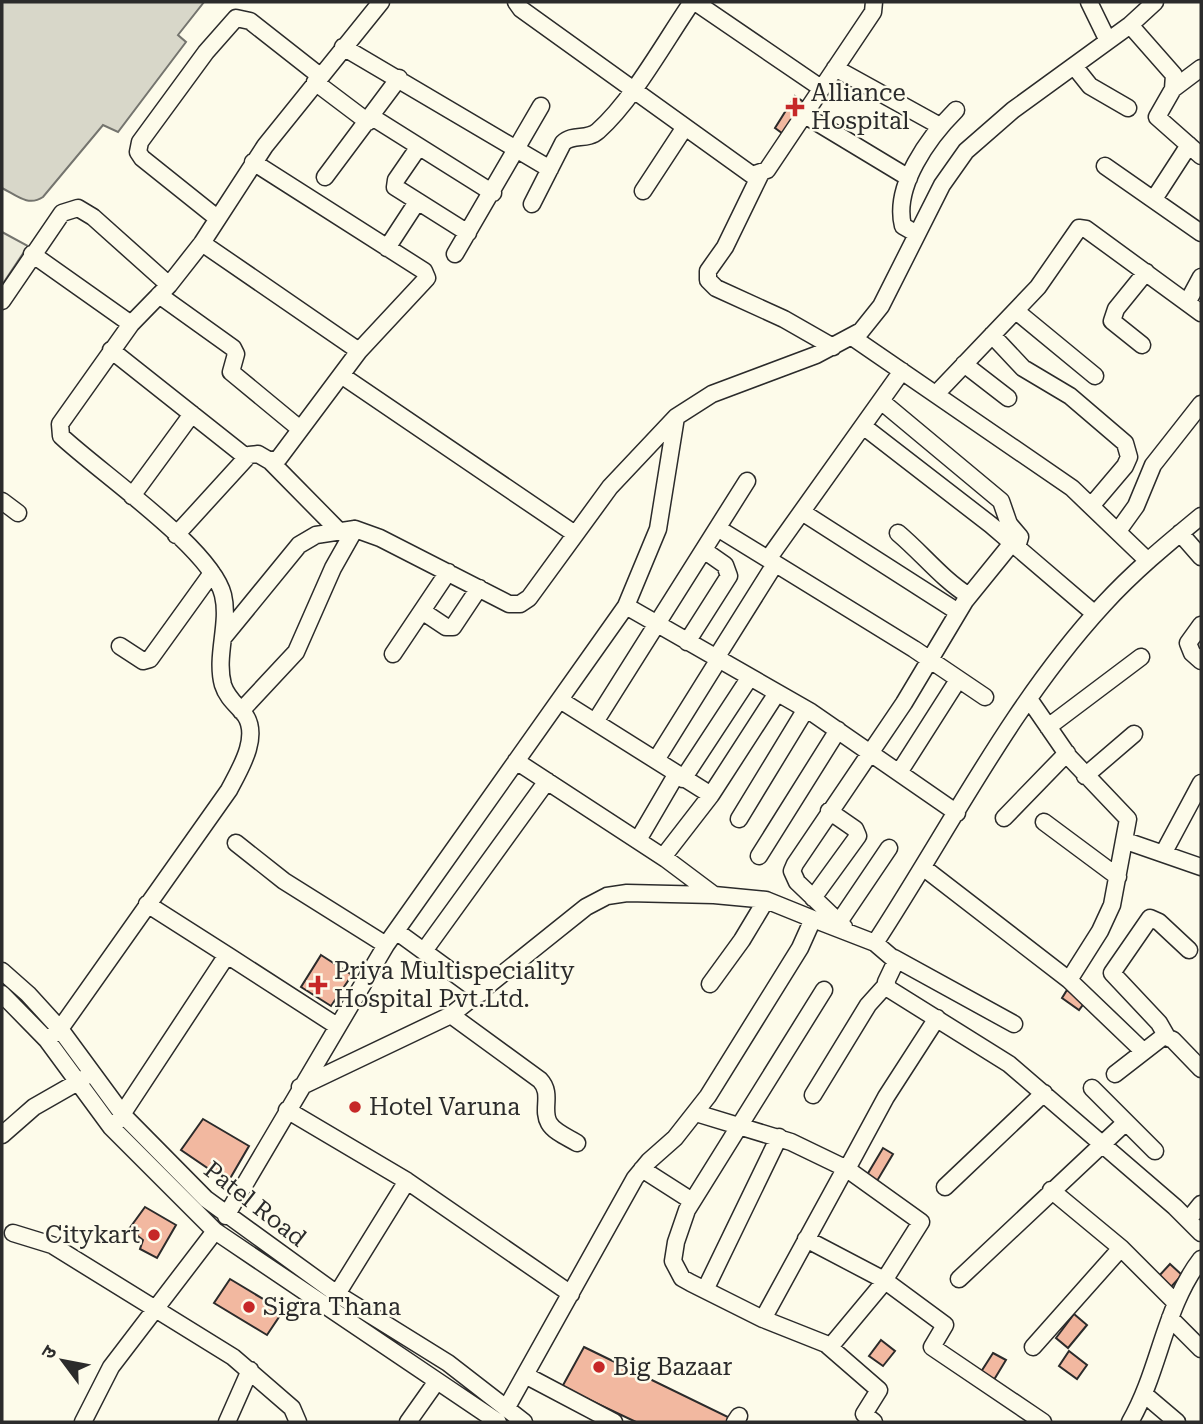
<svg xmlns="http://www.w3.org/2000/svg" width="1203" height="1424" viewBox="0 0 1203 1424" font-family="'Roboto Serif','Noto Sans Devanagari',serif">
<rect width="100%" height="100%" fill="#fdfbea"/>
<path fill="#ecebdb" stroke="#74746e" stroke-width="2" d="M2,232L28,246L2,285Z"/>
<path fill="#d8d7c9" stroke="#74746e" stroke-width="2" d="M2,2H204L178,35L186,42L118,132L103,125L43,197C28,207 16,195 2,188Z"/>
<path fill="#f2b8a0" stroke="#2b2b2b" stroke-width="2" d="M795,96L807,104L786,136L775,128Z
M321,955L352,975L331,1006L301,987Z
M1067,990L1085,1002L1079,1010L1062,998Z
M203,1119L249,1146L228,1182L181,1150Z
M883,1148L893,1154L877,1181L867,1175Z
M145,1207L176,1225L157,1258L140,1249L143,1240L129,1229Z
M1170,1264L1182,1275L1170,1288L1158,1277Z
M230,1279L283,1311L267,1335L214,1303Z
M1074,1314L1087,1325L1068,1348L1056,1338Z
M881,1340L895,1351L883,1366L869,1356Z
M584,1347L730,1418L726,1422H636L562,1387Z
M1069,1351L1087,1365L1077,1379L1059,1366Z
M993,1353L1006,1360L992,1383L979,1375Z"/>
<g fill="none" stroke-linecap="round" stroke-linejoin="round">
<defs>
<path id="minor" d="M516,2L521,9L752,175L767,170L873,12L874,2
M695,2L821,88
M1089,2L1108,41
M1130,25L1174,75L1173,89L1157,117L1201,156
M343,47L550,169
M1074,66L1090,86L1128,108
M835,68L940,126
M315,82L368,122
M1173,89L1201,68
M803,114L909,178
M372,117L493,193
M418,148L396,180L395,187L468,233
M1105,166L1201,233
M760,175L725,247L708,271V280L716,288L784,319L833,347
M325,177L399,78
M643,191L685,127
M1154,199L1189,145
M532,204L563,143C573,133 587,141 598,131C633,100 665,41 692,2
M217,218L142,158L138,152L140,142L206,52L236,18L250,21L320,76
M917,234L903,226C893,186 929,137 956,110
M202,243L359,351
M387,248L417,202
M32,254L131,324
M455,254L541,106
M159,295L233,348L236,354L231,372L300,429
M2,301L62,213L78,208L93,217L169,285
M1187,303L1201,277
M1016,311L1095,376
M992,335L1023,368L1070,396L1125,443L1129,457L1125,466L1092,505
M852,337L1072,488L1148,561
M1142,345L1112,321L1116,309L1146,272
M111,350L246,457
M964,364L1008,398
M341,375L575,534
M936,394L1038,287L1079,228L1086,229L1201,313
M881,401L1001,501L1009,524L1020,537L1017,547
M863,426L991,525L1095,614
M270,461L337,529
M132,496L192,414
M2,501L18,513
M802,512L958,612
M719,529L914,649L985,697
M1118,531L1136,506L1153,465L1201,404
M898,533C923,554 942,579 969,596
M1180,533L1201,557
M176,535L249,455L258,454L270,461L279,458L359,351L427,278L424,271L253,162
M768,559L902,371
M626,606L811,712L957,813
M422,611L446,627H453L479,588
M1201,625L1188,643L1192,653L1201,661
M223,638L299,545L316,535L355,529L380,538L509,604H520L529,598L610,487L676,417L712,394L816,355L861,331L881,306L942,185L966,151L1013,110L1130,25L1155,2
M687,642L729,576L725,565L705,551
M120,646L143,661L150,659L212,573
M393,654L448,572
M716,658L775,564
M1029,699L1069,757L1128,819L1112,905L1100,931L1069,980
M560,700L711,795
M241,711L296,652L333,568L355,529
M595,722L747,481
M1048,727L1141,657
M656,760L719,659
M516,761L666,859L714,895
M900,771L958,680
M1085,776L1134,734
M683,779L750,677
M1004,818L1067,753
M739,819L806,709
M1044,822L1118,877
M638,840L676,775
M1126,841L1201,867
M236,843L284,881L386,945
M1164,852L1201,783
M759,856L838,730
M663,857L711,795L777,693
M924,868L1069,980L1143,1051
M813,898L858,836L855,829L829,811
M147,904L227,955
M839,922L889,848
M844,927L797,882L792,871L795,864L904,703L965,601L1012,543
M396,931L481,993
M875,943L896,961L886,982L889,989L1009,1064L1175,1207L1201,1233
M424,951L547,781
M894,958L1014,1024
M2,971L28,994L60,1029L124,1116L206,1199L337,1294L448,1363L524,1422
M710,984L742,940L766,900
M824,990L687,1210L676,1242L673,1261L682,1278L691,1283L763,1319L826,1344L879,1390L864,1414L874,1422
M2,994L47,1040L111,1127L215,1231L498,1422
M451,1015L540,1080C553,1094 541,1109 549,1123C554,1132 569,1138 577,1143
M1167,1037L1159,1023L1112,973L1150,918L1159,922L1189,950
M47,1040L60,1029L229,790C240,769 260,737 245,715C237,705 227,698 223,685C215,656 230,624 223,595C212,549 99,472 61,436L60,424L131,324L169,285L202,243L265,146L381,2
M1115,1074L1164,1036L1173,1040L1201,1069
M300,1087L451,1015L586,907L607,896L627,893L714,895L766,900L813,919
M1092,1088L1155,1151
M813,1095L868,1005L886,985
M287,1110L407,1181L571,1294
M696,1113L791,1142L847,1169L921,1222L880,1287L830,1347
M117,1122L227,955L337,1026
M2,1135L34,1107L83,1079
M642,1169L692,1201
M847,1169L886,1097L937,1018
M945,1187L1044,1093
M1051,1190L1121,1248L1175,1302
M226,1216L386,945L626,606L658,529L676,417
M1188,1220L1201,1204
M13,1233L52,1245L233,1357L292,1408L298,1422
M806,1239L884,1280L945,1325L932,1347L1043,1422
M959,1279L1126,1122
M705,1290L779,1137
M337,1294L407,1181
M1170,1318L1201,1349
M763,1319L845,1169
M1033,1347L1121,1248
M525,1375L614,1422
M1144,1394L1177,1422
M507,1407L635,1178L649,1161L675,1138L708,1096L800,948L813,919L875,943C949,830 1011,705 1103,605C1133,572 1167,544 1201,516
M83,1422L111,1367L215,1231
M227,1422L250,1370
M408,1422L437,1381
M735,1422L739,1416
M1130,1422C1160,1370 1164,1307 1201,1259"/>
</defs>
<use href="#minor" stroke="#2b2b2b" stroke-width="19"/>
<use href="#minor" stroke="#fdfbea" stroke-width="16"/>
</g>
<g fill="#c62828" stroke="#fdfbea" stroke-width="2.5">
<path d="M791.5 96.5h7v7h7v7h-7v7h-7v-7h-7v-7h7z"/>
<path d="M314.5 974.5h7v7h7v7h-7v7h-7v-7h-7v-7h7z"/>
<circle cx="355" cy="1107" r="7"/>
<circle cx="154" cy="1235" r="7"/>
<circle cx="249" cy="1307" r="7"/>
<circle cx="599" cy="1367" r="7"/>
</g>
<g text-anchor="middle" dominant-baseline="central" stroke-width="5" stroke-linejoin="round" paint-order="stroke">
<g font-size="24" fill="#2b2b2b" stroke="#fdfbea" text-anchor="start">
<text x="811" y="93">Alliance<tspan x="811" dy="28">Hospital</tspan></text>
<text x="334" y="971">Priya Multispeciality<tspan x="334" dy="28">Hospital Pvt.Ltd.</tspan></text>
<text x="369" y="1107">Hotel Varuna</text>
<text x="140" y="1235" text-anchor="end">Citykart</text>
<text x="263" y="1307">Sigra Thana</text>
<text x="613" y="1367">Big Bazaar</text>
</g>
<g font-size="24" fill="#2b2b2b" stroke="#fdfbea">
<text transform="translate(255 1204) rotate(38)">Patel Road</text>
</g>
</g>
<rect width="1203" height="1424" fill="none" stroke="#2b2b2b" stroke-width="7"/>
<g transform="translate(63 1361) rotate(302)" stroke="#fdfbea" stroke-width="5" paint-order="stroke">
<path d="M0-5L12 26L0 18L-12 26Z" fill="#2b2b2b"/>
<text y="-10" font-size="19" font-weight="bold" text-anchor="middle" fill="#2b2b2b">उ</text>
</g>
</svg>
